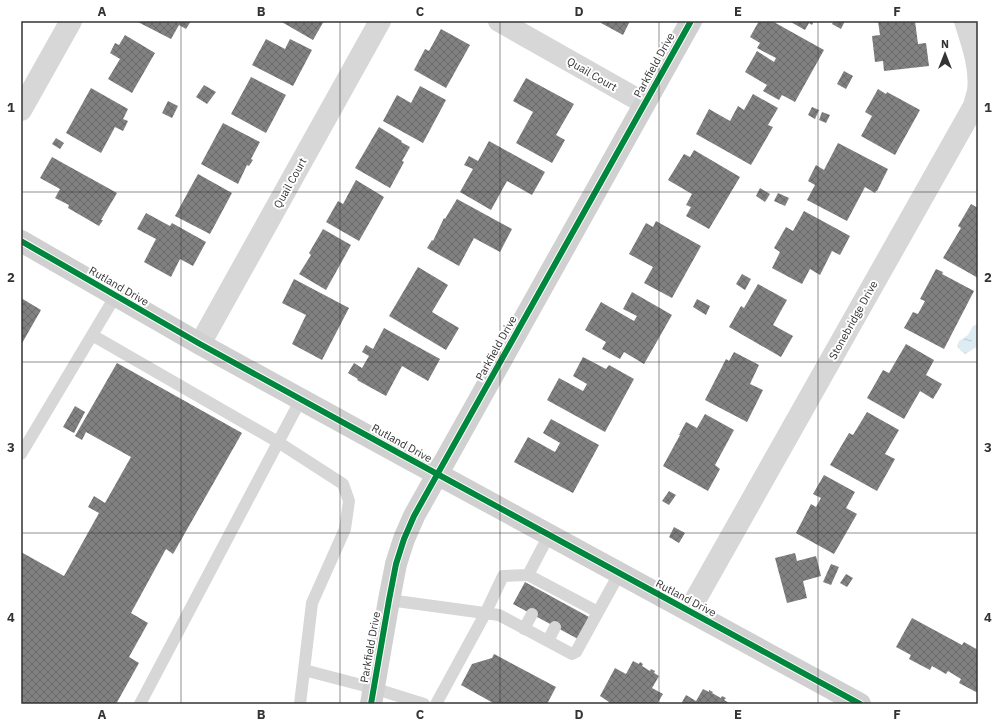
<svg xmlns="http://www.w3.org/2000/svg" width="999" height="725" viewBox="0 0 999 725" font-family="'IBM Plex Sans',sans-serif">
<defs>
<pattern id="water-ripples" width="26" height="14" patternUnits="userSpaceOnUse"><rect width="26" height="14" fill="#ddebf3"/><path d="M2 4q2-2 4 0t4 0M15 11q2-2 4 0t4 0" fill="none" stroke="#becad1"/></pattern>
<pattern id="building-cross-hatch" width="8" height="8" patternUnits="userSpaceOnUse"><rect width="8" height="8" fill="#818181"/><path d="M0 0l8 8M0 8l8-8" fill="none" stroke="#6a6a6a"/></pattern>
</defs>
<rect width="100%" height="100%" fill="#fff"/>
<path fill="url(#water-ripples)" d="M978,324V345L975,348L965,354L961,351L957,346L959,341L968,335L973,326Z"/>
<path fill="url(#building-cross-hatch)" d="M136,21H191L186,29L179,25L171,39Z
M280,21H324L313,40Z
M602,21H630L623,35L601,23Z
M759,21H772L824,50L795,102L782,95L779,100L763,91L767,85L745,72L757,51L774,62L776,58L757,48L760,43L750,37Z
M789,21H814L812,25L809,23L805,30Z
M834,21H845L841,29L832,24Z
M878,21H915L918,44L926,43L929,66L884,71L883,61L875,62L872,36L880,35Z
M441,29L470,45L446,88L414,70L425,49L429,51Z
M125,35L155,53L132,93L108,79L120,59L110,53L115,43L119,45Z
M266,39L285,49L290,39L312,50L293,86L252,65Z
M844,71L853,76L846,89L837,84Z
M251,77L286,95L266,133L231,114Z
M526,78L574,104L556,135L565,140L552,163L516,143L533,112L513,101Z
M204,85L216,92L207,104L196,97Z
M420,86L446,100L423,143L383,121L397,95L411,103Z
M91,88L128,109L123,119L128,121L123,131L115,127L101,153L66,133Z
M878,89L886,94L887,92L920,110L895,155L861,136L872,116L865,112Z
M753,94L778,108L768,125L773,127L751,165L696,134L709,109L730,121L738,106L744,110Z
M168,101L178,106L172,118L162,113Z
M812,107L819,110L815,119L808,115Z
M822,112L830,115L826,123L819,120Z
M223,123L260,142L251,159L253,160L249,166L247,165L238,184L201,164Z
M379,127L402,141L401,142L410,147L402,161L404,162L390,188L355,168Z
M56,138L64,143L60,149L52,144Z
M489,141L545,172L532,195L507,181L491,210L460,192L473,169L464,165L469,156L478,161Z
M838,143L888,169L877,191H876L875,193L865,187L847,221L807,200L815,185L808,181L816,165L824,170Z
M694,150L740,177L709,229L686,216L691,207L686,205L692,194L668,180L684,154L690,157Z
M52,157L117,193L101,220H103L99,226L68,208L69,205L55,198L60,189L40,178Z
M198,174L232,193L210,234L175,216Z
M356,180L384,197L359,241L326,222L338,201L343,204Z
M760,188L770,194L765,202L756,196Z
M778,193L789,198L785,206L774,201Z
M457,199L512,229L500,252L474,238L459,266L427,248L432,240L433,241L444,218L445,219Z
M971,204L978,208V278L943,258L961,228L958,226Z
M804,211L850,236L840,255L832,251L820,275L810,269L802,284L772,268L780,252L774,248L786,227L793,231Z
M146,213L170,226L172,223L206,242L193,266L180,259L171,277L144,262L156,239L137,229Z
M656,221L701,246L672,298L644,283L653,267L629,254L646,223L653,227Z
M323,229L351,245L326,290L299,274L311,255L309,253Z
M418,267L448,285L432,312L459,328L446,350L389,316Z
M936,269L943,272L942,274L974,291L944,349L904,328L913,312L918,314L925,301L920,299Z
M742,274L751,279L745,290L736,284Z
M294,279L349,308L322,360L292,344L306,315L282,303Z
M758,284L787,300L773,325L793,336L781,357L729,327L741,306L744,308Z
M632,292L672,315L644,364L624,352L620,359L602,349L606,342L585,330L601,302L634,321L637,316L623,309Z
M21,298L41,310L21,345Z
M697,299L710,306L706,315L693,307Z
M384,328L440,359L428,381L402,366L386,396L357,380L358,379L348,373L354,363L362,368L369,356L362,352L366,345L373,349Z
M906,344L934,360L926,375L942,384L933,399L920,391L904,419L867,398L883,370L889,373Z
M734,352L759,365L750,384L763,390L747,422L705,400L726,359L729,361Z
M583,357L606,369L609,365L634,379L605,432L547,400L559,378L583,391L587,384L573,376Z
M117,363L242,433L173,554L166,549L131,613L148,623L129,657L139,663L116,704H21V552L64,576L99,513L88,507L94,496L105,503L131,457L86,432L82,440L75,436Z
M75,406L85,412L74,433L63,427Z
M867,412L899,430L885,454L895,459L877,491L830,465L849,433L853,435Z
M705,414L734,430L715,465L720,469L708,491L663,466L680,435H679L686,422L697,428Z
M551,419L599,445L573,493L514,462L528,437L555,452L560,443L543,433Z
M824,475L855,492L846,508L857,514L834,554L796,533L811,504L816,507L821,498L813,494Z
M669,491L676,495L669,505L662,501Z
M674,527L685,533L679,543L669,537Z
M795,553L797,561L816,556L821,576L803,581L807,598L787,603L775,558Z
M831,564L839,567L831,585L823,582Z
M846,574L853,578L847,587L840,583Z
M525,582L589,617L578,639L513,604Z
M912,618L962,645L964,642L978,650V693L959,683L961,679L948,671L946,674L932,666L930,670L909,659L911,655L896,647Z
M494,654L556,687L547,704H495L461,685L472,664L492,658Z
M633,661L639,664L640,662L643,664L642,666L650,671L651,669L655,671L654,673L659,676L652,688L663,694L657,704H608L609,702L600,696L615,668L626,674Z
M703,689L709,692V690L713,692L712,693L721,698L722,696L726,698L724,700L731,704H681L686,695L696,701Z"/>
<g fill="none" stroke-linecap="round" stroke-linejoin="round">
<path stroke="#d7d7d7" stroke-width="12" d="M92,335L278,442L343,484L349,501L345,529L312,603L300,704
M21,454L116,295
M528,575L598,612
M389,600L499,615L572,654L576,652L619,574
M524,629L532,614
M548,641L555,627
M304,670L373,688L424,704
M140,704L301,399
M436,704L485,614L503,576L528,575L549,535"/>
<path stroke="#d7d7d7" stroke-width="22" d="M499,21L644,103
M21,110L71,21
M200,344L380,21
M689,611L974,106C975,101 977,96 978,91C981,68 972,43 965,21"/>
<path stroke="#d0d0d0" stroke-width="22" d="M21,241L200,344L406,457L860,704
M371,704L389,600L396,564L404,539L414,516L691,21"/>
<defs>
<path id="cycleway" d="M21,241L200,344L406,457L860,704
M371,704L389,600L396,564L404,539L414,516L691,21"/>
</defs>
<use href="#cycleway" stroke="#fff" stroke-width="8"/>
<use href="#cycleway" stroke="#00873e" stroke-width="6"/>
</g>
<path fill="none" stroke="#333" stroke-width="1" stroke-opacity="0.55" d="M181,21V704M340,21V704M500,21V704M659,21V704M818,21V704M21,192H978M21,362H978M21,533H978"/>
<g text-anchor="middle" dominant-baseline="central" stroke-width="4" stroke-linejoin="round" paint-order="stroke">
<g font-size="11" fill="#333" stroke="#fff">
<text transform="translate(654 65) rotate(-61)">Parkfield Drive</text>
<text transform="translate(592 74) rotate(30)">Quail Court</text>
<text transform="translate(290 183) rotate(-61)">Quail Court</text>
<text transform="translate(119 286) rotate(30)">Rutland Drive</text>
<text transform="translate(853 320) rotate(-61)">Stonebridge Drive</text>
<text transform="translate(496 348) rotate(-61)">Parkfield Drive</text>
<text transform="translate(402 443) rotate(29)">Rutland Drive</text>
<text transform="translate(686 598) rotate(28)">Rutland Drive</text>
<text transform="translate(370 647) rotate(-80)">Parkfield Drive</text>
</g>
</g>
<rect width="999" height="725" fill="none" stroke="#ffffff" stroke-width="44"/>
<g transform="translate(945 54)" stroke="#ffffff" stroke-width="3" paint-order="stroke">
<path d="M0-3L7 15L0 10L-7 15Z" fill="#333333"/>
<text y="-6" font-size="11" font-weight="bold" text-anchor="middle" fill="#333333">N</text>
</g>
<rect x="22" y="22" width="955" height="681" fill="none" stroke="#333" stroke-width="1.5"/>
<g font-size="13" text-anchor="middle" font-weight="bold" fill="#333">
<text x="102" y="16">A</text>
<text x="261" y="16">B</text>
<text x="420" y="16">C</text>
<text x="579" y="16">D</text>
<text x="738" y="16">E</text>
<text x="897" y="16">F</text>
<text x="11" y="112">1</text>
<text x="988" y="112">1</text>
<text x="11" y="282">2</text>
<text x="988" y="282">2</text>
<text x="11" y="452">3</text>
<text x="988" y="452">3</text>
<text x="11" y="622">4</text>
<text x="988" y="622">4</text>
<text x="102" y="719">A</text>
<text x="261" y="719">B</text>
<text x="420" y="719">C</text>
<text x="579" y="719">D</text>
<text x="738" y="719">E</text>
<text x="897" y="719">F</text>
</g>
</svg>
